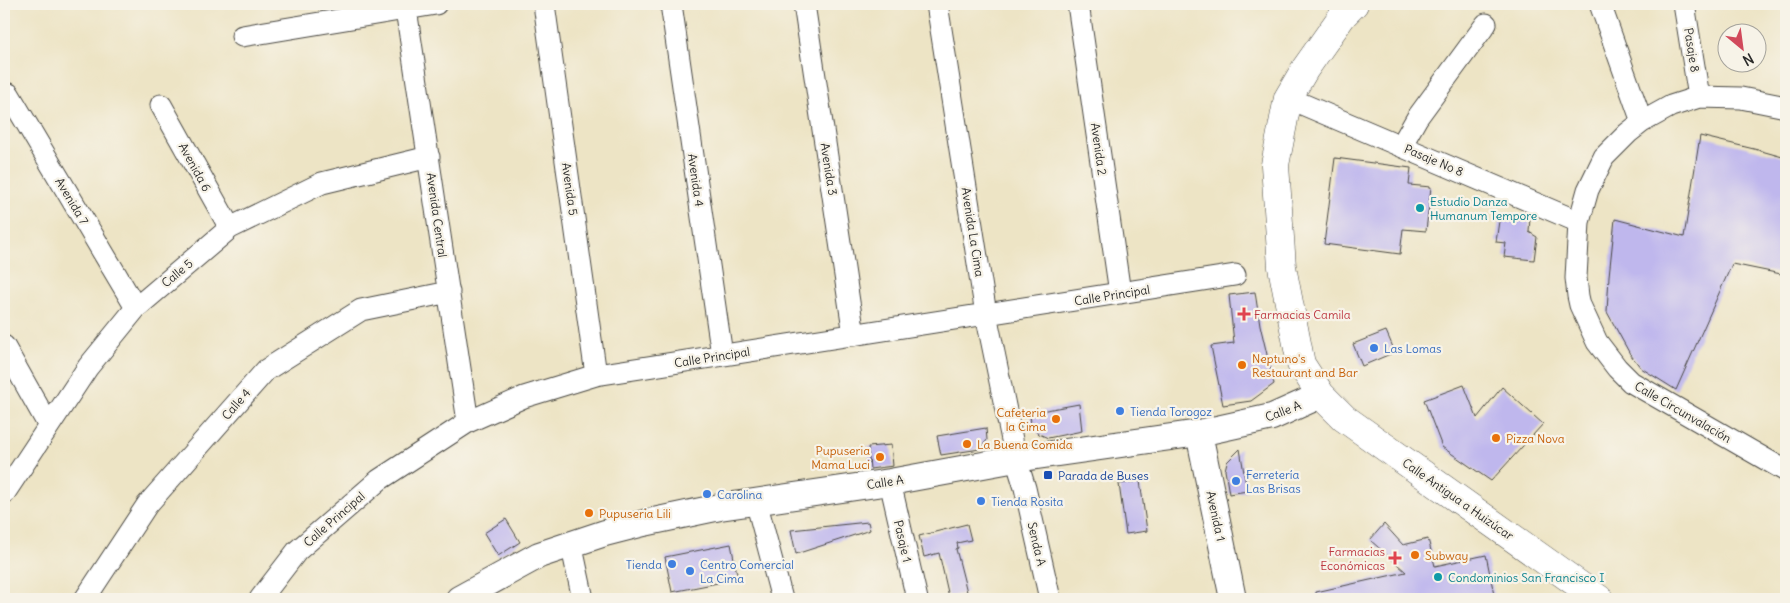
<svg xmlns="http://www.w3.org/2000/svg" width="1790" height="603" viewBox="0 0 1790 603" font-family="Delius,sans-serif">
<rect width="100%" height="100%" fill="#f7f3e8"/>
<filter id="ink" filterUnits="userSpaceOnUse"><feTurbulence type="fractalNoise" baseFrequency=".02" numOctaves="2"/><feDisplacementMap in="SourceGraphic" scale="10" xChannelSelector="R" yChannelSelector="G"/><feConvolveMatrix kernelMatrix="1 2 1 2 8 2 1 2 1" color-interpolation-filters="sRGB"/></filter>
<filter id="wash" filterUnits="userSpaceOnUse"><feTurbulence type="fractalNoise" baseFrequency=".0096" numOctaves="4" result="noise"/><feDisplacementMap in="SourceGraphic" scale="20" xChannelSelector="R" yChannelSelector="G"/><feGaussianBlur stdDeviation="1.12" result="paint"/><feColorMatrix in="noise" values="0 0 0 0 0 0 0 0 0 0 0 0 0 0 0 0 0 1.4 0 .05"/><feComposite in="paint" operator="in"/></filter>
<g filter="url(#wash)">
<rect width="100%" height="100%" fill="#ede4c5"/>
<g id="blocks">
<path fill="#bfb7ed" d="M1700,136L1758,150L1786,158V275L1732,264L1676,390L1641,368L1630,354L1607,312L1609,276L1615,219L1684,237Z
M1335,158L1411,168L1409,185L1431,187L1426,231L1403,229L1400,254L1324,244Z
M1500,214L1530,217L1529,232L1537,237L1534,260L1504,257L1506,243L1496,242Z
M1255,292L1260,325L1274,384L1251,401L1223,405L1211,346L1234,343L1229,295Z
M1386,331L1395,352L1362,366L1353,344Z
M1464,385L1477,418L1502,387L1543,424L1491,481L1442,447L1424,400Z
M1079,404L1082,431L1048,438L1039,434L1031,425L1030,413Z
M986,428L987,440L980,449L941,455L937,436Z
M891,445L893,466L870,469L868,447Z
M1240,449L1247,491L1229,494L1225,470L1227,462Z
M1140,481L1147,531L1126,534L1119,484Z
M506,519L520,542L498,556L484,533Z
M868,522L870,530L796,554L791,530Z
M967,524L971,540L957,543L958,548L956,549L967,592L949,597L939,553L924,557L919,536Z
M1384,524L1403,545L1428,539L1435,566L1486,555L1495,599H1316V592L1406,572L1370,540Z
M731,544L738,579L672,592L665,557Z"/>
</g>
</g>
<g filter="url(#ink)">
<use href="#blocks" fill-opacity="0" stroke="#484742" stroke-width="1"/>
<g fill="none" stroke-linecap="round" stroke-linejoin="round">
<defs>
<path id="minor" d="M544,4L596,375
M671,4L722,355
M804,4L854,335
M937,4L986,314L1016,459L1025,488L1050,599
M1078,4L1120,293
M1600,4L1642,122
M1684,4L1699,97
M406,9L468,422
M242,36L436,4
M9,94L136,308
M1288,98L1579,222
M161,105L230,228
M1786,107L1741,98L1699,97L1671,106L1642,122L1628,133L1604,157L1588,190L1579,222L1576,278L1578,296L1580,305L1597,342L1617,368L1631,382L1786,471
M1401,146L1417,118L1486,24
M4,346L49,426
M890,482L917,599
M4,494L88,367L136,308L230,228L322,183L429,157
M756,501L782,599
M571,543L583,599
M85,599L147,505L266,370L361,310L449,292
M260,599L297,551L379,480L468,422L524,397L596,375L1235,275"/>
<path id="tertiary" d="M1199,433L1233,599
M459,599L539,555L605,533L644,523L720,507L890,482L1016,459L1199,433L1272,417L1321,395"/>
<path id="secondary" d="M1354,4L1343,15L1305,69L1288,98L1275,165L1282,267L1301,364L1321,395L1344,418L1599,599"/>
</defs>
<use href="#minor" stroke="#484742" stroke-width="23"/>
<use href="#tertiary" stroke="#484742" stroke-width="28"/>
<use href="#secondary" stroke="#484742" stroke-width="29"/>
<use href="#minor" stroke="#fff" stroke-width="21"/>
<use href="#tertiary" stroke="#fff" stroke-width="26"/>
<use href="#secondary" stroke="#fff" stroke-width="28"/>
</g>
</g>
<g fill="#0f9aa8" stroke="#f7f3e8" stroke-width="2">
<circle cx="1420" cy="208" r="5"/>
<circle cx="1438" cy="577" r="5"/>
</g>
<g fill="#e0444e" stroke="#f7f3e8" stroke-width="2">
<path d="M1241.5 306.5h5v5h5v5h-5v5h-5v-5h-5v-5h5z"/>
<path d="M1392.5 550.5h5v5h5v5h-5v5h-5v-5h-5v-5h5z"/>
</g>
<g fill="#3f7fe0" stroke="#f7f3e8" stroke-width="2">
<circle cx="1374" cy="348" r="5"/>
<circle cx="1120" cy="411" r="5"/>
<circle cx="1236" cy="481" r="5"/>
<circle cx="707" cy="494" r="5"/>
<circle cx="981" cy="501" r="5"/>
<circle cx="672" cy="564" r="5"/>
<circle cx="690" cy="571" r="5"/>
</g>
<g fill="#e8710a" stroke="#f7f3e8" stroke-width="2">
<circle cx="1242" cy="365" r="5"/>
<circle cx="1056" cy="419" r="5"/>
<circle cx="1496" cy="438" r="5"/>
<circle cx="967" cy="444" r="5"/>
<circle cx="880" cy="457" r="5"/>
<circle cx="589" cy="513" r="5"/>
<circle cx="1415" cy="555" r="5"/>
</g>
<rect fill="#1a4fb4" stroke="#f7f3e8" stroke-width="2" x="1043" y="470" width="10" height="10" rx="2.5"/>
<g text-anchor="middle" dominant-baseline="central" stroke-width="4.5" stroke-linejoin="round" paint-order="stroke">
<g font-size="12" fill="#2b2b2b" stroke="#f7f3e8">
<text transform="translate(1692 50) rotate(81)">Pasaje 8</text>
<text transform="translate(1099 149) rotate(82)">Avenida 2</text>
<text transform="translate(1434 160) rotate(23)">Pasaje No 8</text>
<text transform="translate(195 167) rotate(61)">Avenida 6</text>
<text transform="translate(829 169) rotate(81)">Avenida 3</text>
<text transform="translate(696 180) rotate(82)">Avenida 4</text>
<text transform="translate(570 189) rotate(82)">Avenida 5</text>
<text transform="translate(72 201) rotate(59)">Avenida 7</text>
<text transform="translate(437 215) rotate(82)">Avenida Central</text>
<text transform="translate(973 232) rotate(81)">Avenida La Cima</text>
<text transform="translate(177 273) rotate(-40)">Calle 5</text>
<text transform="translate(1112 295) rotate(-9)">Calle Principal</text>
<text transform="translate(712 357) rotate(-9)">Calle Principal</text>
<text transform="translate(236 404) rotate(-49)">Calle 4</text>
<text transform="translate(1283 411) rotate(-21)">Calle A</text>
<text transform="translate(1683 412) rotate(30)">Calle Circunvalación</text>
<text transform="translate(885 482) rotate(-9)">Calle A</text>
<text transform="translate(1458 499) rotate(35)">Calle Antigua a Huizúcar</text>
<text transform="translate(1216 516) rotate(78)">Avenida 1</text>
<text transform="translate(334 519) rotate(-41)">Calle Principal</text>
<text transform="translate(903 541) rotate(77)">Pasaje 1</text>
<text transform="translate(1037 544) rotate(77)">Senda A</text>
</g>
<g font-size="12" fill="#0d838f" stroke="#f7f3e8" text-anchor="start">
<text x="1430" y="201">Estudio Danza<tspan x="1430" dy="14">Humanum Tempore</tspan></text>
<text x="1448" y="577">Condominios San Francisco I</text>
</g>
<g font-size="12" fill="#be3a42" stroke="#f7f3e8" text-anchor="start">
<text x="1254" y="314">Farmacias Camila</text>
<text x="1385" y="551" text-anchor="end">Farmacias<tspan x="1385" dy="14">Económicas</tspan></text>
</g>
<g font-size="12" fill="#366cbe" stroke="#f7f3e8" text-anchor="start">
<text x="1384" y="348">Las Lomas</text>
<text x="1130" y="411">Tienda Torogoz</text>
<text x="1246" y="474">Ferretería<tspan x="1246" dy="14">Las Brisas</tspan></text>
<text x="717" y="494">Carolina</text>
<text x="991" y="501">Tienda Rosita</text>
<text x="662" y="564" text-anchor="end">Tienda</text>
<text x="700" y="564">Centro Comercial<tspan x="700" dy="14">La Cima</tspan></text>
</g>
<g font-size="12" fill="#c56008" stroke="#f7f3e8" text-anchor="start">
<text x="1252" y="358">Neptuno's<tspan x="1252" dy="14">Restaurant and Bar</tspan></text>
<text x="1046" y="412" text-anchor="end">Cafeteria<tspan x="1046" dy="14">la Cima</tspan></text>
<text x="1506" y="438">Pizza Nova</text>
<text x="977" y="444">La Buena Comida</text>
<text x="870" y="450" text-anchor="end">Pupuseria<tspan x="870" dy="14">Mama Luci</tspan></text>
<text x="599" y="513">Pupuseria Lili</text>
<text x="1425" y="555">Subway</text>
</g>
<g font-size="12" fill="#164399" stroke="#f7f3e8" text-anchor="start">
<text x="1058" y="475">Parada de Buses</text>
</g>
</g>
<rect width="1790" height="603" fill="none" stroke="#f7f3e8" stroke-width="20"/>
<g transform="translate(1742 48) rotate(151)"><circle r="24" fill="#f7f3e8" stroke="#a5a39c"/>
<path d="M0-4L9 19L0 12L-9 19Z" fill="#d1495b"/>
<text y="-8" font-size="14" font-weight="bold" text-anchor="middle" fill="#2b2b2b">N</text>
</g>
</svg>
